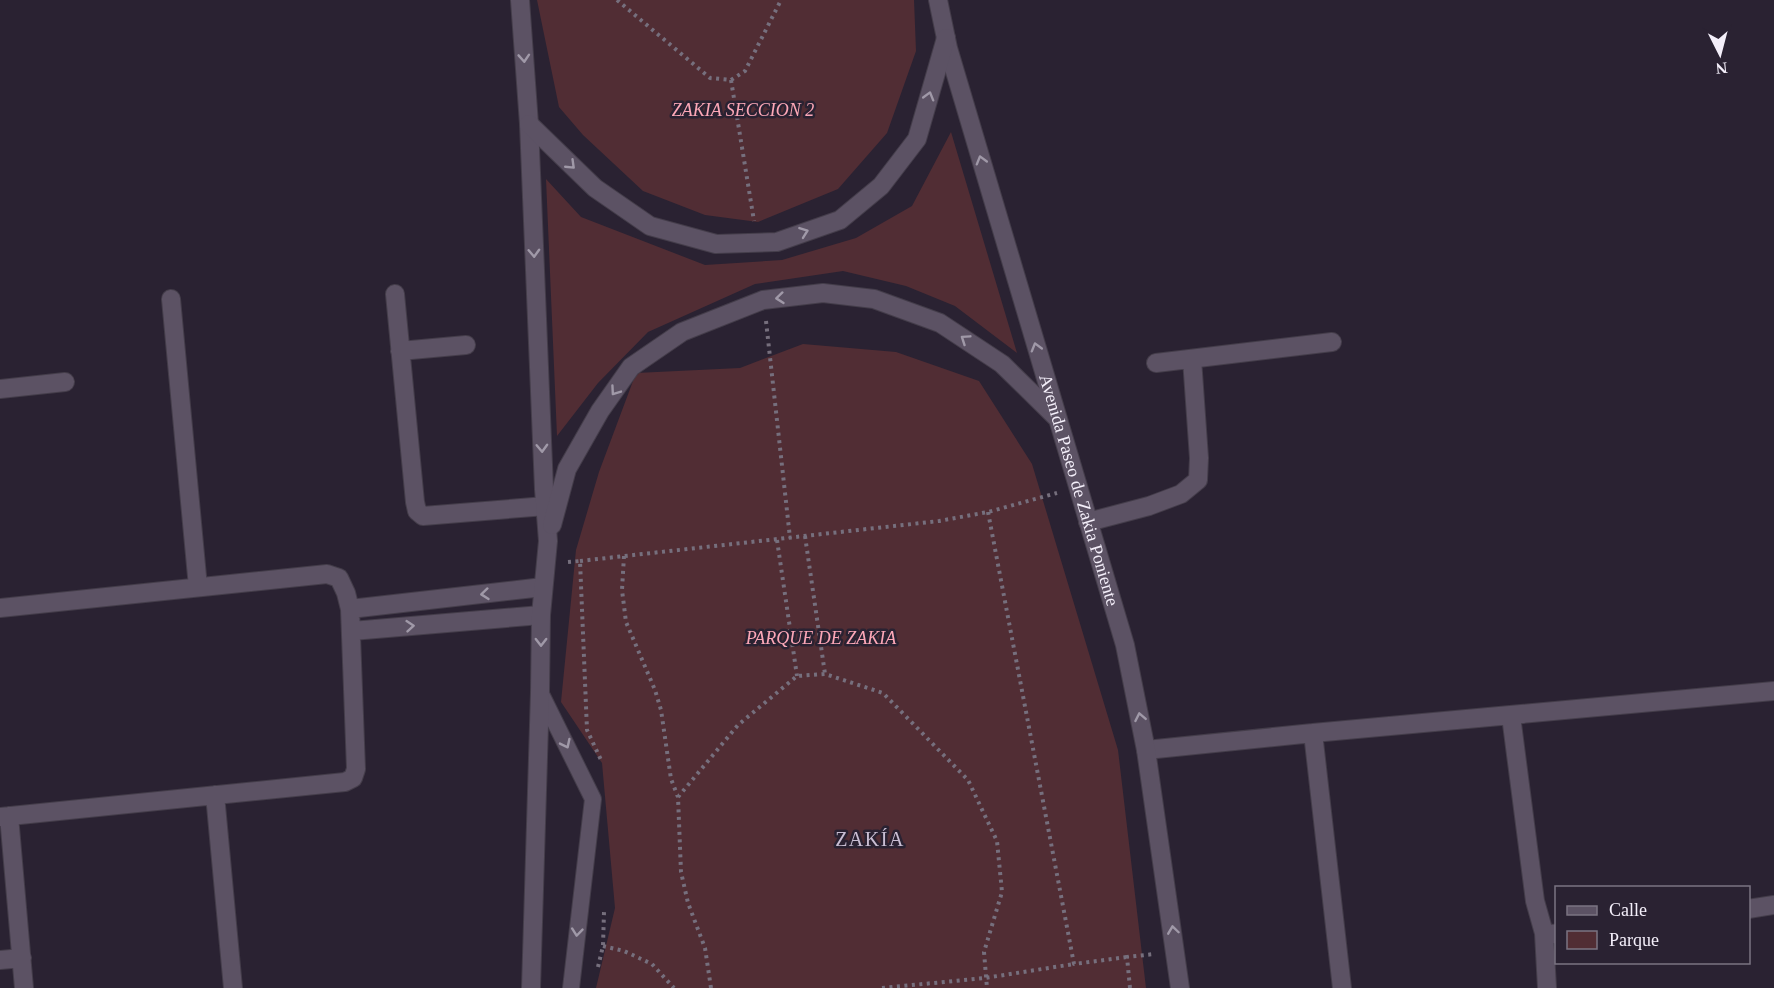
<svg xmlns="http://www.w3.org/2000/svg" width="1774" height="988" viewBox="0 0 1774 988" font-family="'Times New Roman',serif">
<rect width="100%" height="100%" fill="#2a2232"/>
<path fill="#512d34" d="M537,0H914L916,51L887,133L838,189L758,222L705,215L643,191L583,135L559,107Z
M951,132L1017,353L955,306L906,286L843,271L755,284L648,332L598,383L557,436L546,179L581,217L705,265L782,260L856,238L912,206Z
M803,344L896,352L979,381L1032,464L1118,750L1146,988H596L615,908L602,763L561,702L576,550L599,472L636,373L740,368Z"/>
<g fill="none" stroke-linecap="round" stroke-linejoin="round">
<defs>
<path id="service" d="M540,692L593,799L571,988"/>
<path id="minor" d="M395,294L415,502L417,511L423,516L546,506
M171,299L198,587
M400,351L466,345
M1156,363L1332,342
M0,389L65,382
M1088,522L1149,506L1181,494L1198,480L1199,458L1192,359
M0,608L327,574L339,578L346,593L350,609L356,769L353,778L345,782L0,817
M350,609L543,587
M352,631L541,615
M1511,716L1535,901L1544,933L1556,934
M1313,733L1342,988
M1146,750L1313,733L1774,691
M215,795L233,988
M9,816L24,988
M1748,909L1774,905
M1544,933L1547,988
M0,960L22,958"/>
<g id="tertiary">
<path d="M520,0L529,124L544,489L548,541L541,615L540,692L531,988"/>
<path id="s1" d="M938,0L948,48L1125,645L1146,750L1180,988"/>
<path d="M529,124L595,188L650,226L716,244L777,242L840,220L881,186L917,139L946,38"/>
<path d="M552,525L567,469L600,411L631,367L682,332L763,300L823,293L874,299L940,323L1002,364L1056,417"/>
</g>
</defs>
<use href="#service" stroke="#443d4a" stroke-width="18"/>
<use href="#minor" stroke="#443d4a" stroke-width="20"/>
<use href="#tertiary" stroke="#443d4a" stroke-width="20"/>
<path stroke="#766f7d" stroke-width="4" stroke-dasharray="3 4.5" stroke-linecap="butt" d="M617,0L710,78L731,80L745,71L781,0
M731,80L754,221
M766,321L790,538
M988,512L1074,964L1127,957
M805,536L825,674
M777,540L797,676
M624,556L622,590L626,622L655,690L661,710L671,779L678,797L681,872L688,903L705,948L711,988
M580,561L939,521L988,512L1057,493
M568,562L580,561L587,730L602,762
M678,797L738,725L797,676L825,674L883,693L968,780L997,841L1002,892L984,952L987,988
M603,946L624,951L652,964L674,988
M598,967L603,946L604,912
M882,988L985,978L1074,964
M1130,988L1127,957L1154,954"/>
<use href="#service" stroke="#5c5264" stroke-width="16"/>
<use href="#minor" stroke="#5c5264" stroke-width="18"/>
<use href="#tertiary" stroke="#5c5264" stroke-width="18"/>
</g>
<defs><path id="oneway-chevron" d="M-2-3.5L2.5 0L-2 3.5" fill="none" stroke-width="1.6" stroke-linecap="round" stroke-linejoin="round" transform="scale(1.5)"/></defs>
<g stroke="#a099a8">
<use href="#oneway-chevron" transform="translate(524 58) rotate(86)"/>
<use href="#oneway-chevron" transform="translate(929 96) rotate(-74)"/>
<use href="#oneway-chevron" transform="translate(981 160) rotate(-106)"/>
<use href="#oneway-chevron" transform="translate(571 165) rotate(44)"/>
<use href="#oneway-chevron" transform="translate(804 232) rotate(-20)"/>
<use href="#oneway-chevron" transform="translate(534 253) rotate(88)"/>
<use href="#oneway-chevron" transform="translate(780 298) rotate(174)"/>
<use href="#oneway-chevron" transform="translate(965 339) rotate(-146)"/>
<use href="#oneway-chevron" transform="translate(1036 347) rotate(-106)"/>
<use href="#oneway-chevron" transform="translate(615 391) rotate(125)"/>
<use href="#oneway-chevron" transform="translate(542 448) rotate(88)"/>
<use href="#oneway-chevron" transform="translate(485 594) rotate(174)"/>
<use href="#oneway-chevron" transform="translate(410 626) rotate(-5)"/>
<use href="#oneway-chevron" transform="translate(541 642) rotate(90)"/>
<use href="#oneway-chevron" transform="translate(1140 717) rotate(-101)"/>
<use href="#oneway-chevron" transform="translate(566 744) rotate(64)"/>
<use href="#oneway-chevron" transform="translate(1173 930) rotate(-98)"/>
<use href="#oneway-chevron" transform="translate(577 932) rotate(96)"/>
</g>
<g text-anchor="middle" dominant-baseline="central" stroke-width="5" stroke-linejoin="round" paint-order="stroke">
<g font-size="18" font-style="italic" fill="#fca7b7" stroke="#2a2232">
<text x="743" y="110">ZAKIA SECCION 2</text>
<text x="821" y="638">PARQUE DE ZAKIA</text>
</g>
<g font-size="18" fill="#f4effa" stroke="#2a2232">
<text stroke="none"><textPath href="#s1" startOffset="510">Avenida Paseo de Zakia Poniente</textPath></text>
</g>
<g font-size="20" letter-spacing="1.5" fill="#c9bed3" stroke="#2a2232">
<text x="870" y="839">ZAKÍA</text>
</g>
</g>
<rect x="1555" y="886" width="195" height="78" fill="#2a2232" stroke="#7b7482" stroke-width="1.5"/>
<rect x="1567" y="906" width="30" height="9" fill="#5c5264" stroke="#7b7482" stroke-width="1.5"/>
<text x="1609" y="916" font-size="18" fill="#f4effa">Calle</text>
<rect x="1567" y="931" width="30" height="18" fill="#512d34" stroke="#7b7482" stroke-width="1.5"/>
<text x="1609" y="946" font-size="18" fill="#f4effa">Parque</text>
<g transform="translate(1720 54) rotate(174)" stroke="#2a2232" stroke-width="4.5" paint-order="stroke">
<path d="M0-4.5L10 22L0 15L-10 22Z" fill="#f4effa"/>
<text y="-9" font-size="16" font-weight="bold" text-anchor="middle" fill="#f4effa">N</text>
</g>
</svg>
